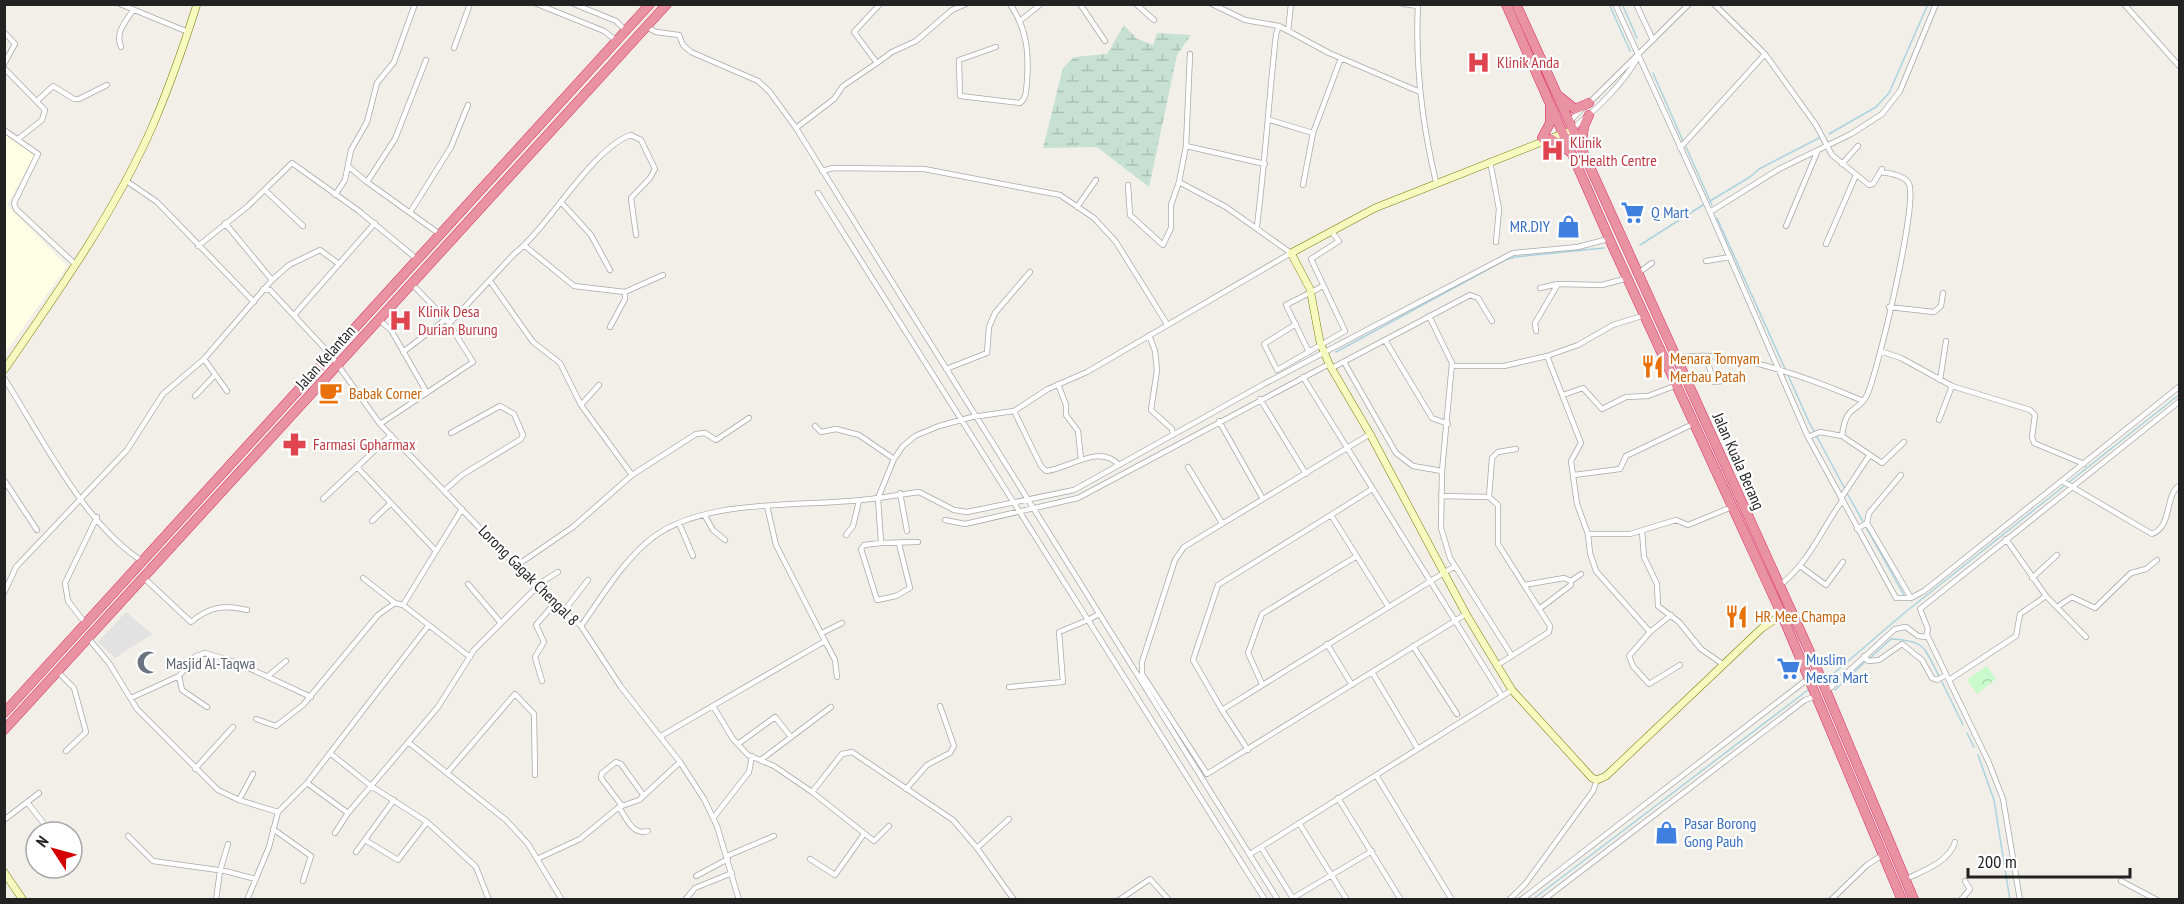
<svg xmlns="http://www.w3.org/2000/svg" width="2184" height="904" viewBox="0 0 2184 904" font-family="'PT Sans Narrow',sans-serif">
<defs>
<pattern id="wetland-marsh" width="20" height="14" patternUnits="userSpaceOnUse" patternTransform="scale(1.5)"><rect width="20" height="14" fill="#c6e0d4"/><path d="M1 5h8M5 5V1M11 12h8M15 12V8" fill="none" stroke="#aac0b6"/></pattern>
<pattern id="park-crowns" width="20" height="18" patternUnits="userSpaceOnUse" patternTransform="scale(1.5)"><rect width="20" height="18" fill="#c8facc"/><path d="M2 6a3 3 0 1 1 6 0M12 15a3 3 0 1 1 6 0" fill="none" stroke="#acd6af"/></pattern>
</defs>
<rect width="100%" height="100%" fill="#f2efe9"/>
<path fill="#ffffe5" d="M5,132L36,153L7,205L67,266L5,353Z"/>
<path fill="url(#wetland-marsh)" d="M1124,25L1137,39L1153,45L1157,33L1191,35L1177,55L1149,187L1097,147L1043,148L1063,68L1074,57L1107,54Z"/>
<path fill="url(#park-crowns)" d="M1987,666L1996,679L1977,694L1967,680Z"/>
<path fill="#e2e2e2" d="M126,612L152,634L115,658L98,642Z"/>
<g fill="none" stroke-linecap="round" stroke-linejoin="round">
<path stroke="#aad3df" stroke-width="1.5" d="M1609,4L1630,51
M1622,4L1637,38
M1653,73L1683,141
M1829,134L1876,107L1889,93L1928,4
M1686,147L1712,205
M1710,201L1750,177L1759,169L1819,138
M1717,218L1786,371
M1640,245L1703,205
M1336,352L1505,260L1515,257L1604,248
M1788,375L1809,422L1845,489
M1847,493L1905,597
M1869,659L1891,639C1926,641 1923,646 1939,676
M1826,680L1903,614L2180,394
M1941,680L1963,725
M1835,690L1865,662
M1967,733L1974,747
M1978,755L1994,800L2010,900
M1532,900L1808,690"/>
<defs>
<path id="street" d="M120,4L188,32
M537,4L604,31L618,42
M574,4L616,21L625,30
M1080,4L1105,41
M1136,4L1154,20
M1212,4L1245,20L1279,26
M1403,4L1418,6
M1418,4C1415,65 1422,124 1436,182
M1615,4L1710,212L1808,437L1896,598H1911L1924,591L2180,386
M1636,4L1653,40
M1714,4L1765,54L1816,125L1832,155L1869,185L1873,184L1882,169
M2124,4L2180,67
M1021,20L1041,4
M645,26L656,32L679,35L683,45L691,52L758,81L769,91L796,128L1278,900
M1288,31L1291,4
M4,32L15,44L4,64
M121,47C115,32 125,23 133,10
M996,47L959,60L960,96L1020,103C1027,98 1026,89 1027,81C1029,52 1027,29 1010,4
M454,48L470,4
M426,60L395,139L367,182L441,235
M877,63L892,52L916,41L952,10L966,4
M4,68L45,110L42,120L18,139
M37,101L53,86L74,99H79L107,85
M1588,104L1689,4
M1270,120L1313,133
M1569,122L1582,109
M796,128L834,99L843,86L877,63L854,32L880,4
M1572,129C1596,110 1621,86 1637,59
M4,130L38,154L14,203L16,209L75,264
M1186,146L1190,54
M1680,148L1765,54
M1490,161L1499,209L1496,242
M1842,164L1858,146
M349,167L367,182
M822,171L833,168L924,169L1060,195L1094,218L1116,242L1167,324
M125,180L157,202L254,302
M1179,182L1186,146L1265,164
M1303,185L1313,133L1341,58
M265,190L303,226
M818,193L1088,620L1059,632L1063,682L1009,687
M335,195L345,180L351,150L367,122L377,83L394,62L415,4
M561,202L591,235L610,270
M1077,207L1096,180
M411,211L451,147L468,105
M1710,212L1779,169L1851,134L1882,114L1900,91L1936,4
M225,223L272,280
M1257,226C1265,162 1269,98 1276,34L1279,26L1329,53L1420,92
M1786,226L1818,150
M1826,244L1856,175
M198,246L248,206L292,163L359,211L418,260
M525,246L574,286L625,292V299L610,327
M1706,261L1730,257
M1637,274L1652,263
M490,281L533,342L560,363L581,405
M1540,288L1558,284
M263,289L270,290L330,354L380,424L537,588L581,626L621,687L680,762L704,799L717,826L739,900
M625,292L663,275
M1889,307L1934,312L1941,306L1943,293
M295,314L375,223
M1429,316L1452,363L1442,471L1441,528L1450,558L1512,656
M379,320L391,330L427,393
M449,324L514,254C549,227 592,148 631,135L641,140L655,169L650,178L631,198L636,235
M1296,324L1264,344L1277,370L1345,331L1311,259L1339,241L1331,231
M1536,331L1535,323L1558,284L1602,285L1628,278
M1149,335L1155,351L1157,370L1151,410L1172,429L1173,434
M1385,340L1432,418L1448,424
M1880,351L1901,358L1952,386L2030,410L2035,415L2032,437L2034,443L2084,464
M403,352L446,319
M1309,352L1286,305L1323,286
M1547,356L1581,443L1571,461L1577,504L1588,534
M1706,357L1714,382L1723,381
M204,359L227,391
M1677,359C1725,345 1817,381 1863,401
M1344,362L1396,453L1413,466L1442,471
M1452,366H1504L1547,356L1578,345L1613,325L1645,315
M1332,368L1470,295L1478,298L1492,321
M946,369L987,353L989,327L995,313L1030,272
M1303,377L1502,696
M4,378C41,436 84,524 142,561
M1940,380L1946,341
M1058,384L1066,405V415L1078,431L1081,459
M1563,395L1583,388L1602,409L1626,397L1648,396L1677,385
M195,396L215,375
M1260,399L1306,474
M1014,411L1041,466L1046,471C1068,469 1100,443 1119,465
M1939,420L1952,386
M1219,421L1263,499
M380,424L473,362L446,319L411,283
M815,426L821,432L836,429L859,435L894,459
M1370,434L1184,547L1175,560L1142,662V674L1207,774L1466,614
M1842,436L1882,463L1904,442
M1808,437L1820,432L1842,436C1846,402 1858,414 1867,395C1878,371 1918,203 1909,184C1905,175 1889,173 1880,172
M357,467L436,551
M1188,467L1222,523
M632,475L696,434L705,433L716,440L749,418
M1574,475L1620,469L1626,456L1693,424
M4,480L37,530
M2062,481L2152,534C2173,526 2164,495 2180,485
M1372,489L1331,515L1388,606
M445,490L462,475L521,439L523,435L514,414L500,406L451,433
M900,493L907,531
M1441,496L1489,497L1498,505V544L1550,626L1549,632L1496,666
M1489,497L1492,458L1498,452L1516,449
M1841,498L1869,456
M323,499L391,435
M705,516L713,530L725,540
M945,520L965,524L1078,498L1329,364
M372,521L391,503
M679,523L693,556
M1867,523L1869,513L1901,475
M1857,529L1867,523L1911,598
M1642,531L1644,557L1657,584L1658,606L1679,622L1701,649L1724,665
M846,535L853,526L859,501
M881,543L918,542
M899,544L910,588L896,596L877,600L861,549L864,545L881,543L878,498L919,492L954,510L967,512L1074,490L1264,384L1513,253L1578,247L1608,239
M516,566L573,527L632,475L581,405L599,385
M1800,566L1826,585L1843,562
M143,577L191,622C209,607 224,604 247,610
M363,578L395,603
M2032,578L2057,555
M1571,581L1581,574
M468,584L501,623
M1524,585L1564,578L1571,581V585L1539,609
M1779,586C1809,563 1821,530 1842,501
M4,593L16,567L127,450L163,394L204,359L272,280L289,265L320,250L339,264
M2046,596L2086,637
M403,605L462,509
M2057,607L2072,597L2095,608L2131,573L2146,569L2157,560
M564,611L588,580
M1099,614L1088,620L1265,900
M1671,615L1650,632L1629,656L1633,666L1649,684L1680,665
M85,623L68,601L65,583L97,517
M581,626C601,598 620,566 646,543C701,494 809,509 878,498L894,459L903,446L915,436L939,426L972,417L1014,411L1048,389L1087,372L1291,253L1226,207L1179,182L1171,205V228L1163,245L1130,215L1128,185
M1650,632L1596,571L1590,553L1588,534H1630L1676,520L1688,525L1732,507
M822,633L842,623
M1927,635L1989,763L2003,799L2020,900
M88,638L109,663L137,709L218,790L239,800L278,812
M825,641L835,660L837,677
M1327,644L1352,685
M1413,646L1457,714
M1864,656L1868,661L1879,660L1902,644L1922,660L1932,678L1937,680L1946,675
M58,672L74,688L86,732L66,751
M1372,672L1418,749
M179,676L182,690L207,707
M268,676L286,661
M1949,680L2016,636L2020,614L2046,596L2006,539
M542,681L535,657L544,642L536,625L555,603
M1262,684L1248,653L1262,614L1357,556
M1827,691L1895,629L1906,627L1918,636L1926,637L1928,629L1920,609L2180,401
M131,698L179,676L196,656L205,653L238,663L311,697
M713,706L733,739L748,755L774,766L812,792L842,754L852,752L953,820L977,848L1014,900
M1222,710L1193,660L1218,585L1331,515
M256,719L276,726L303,705L378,615L395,603L403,605L470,657
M661,736L825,641L776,545L767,506
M408,742L506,820L528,844L562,900
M738,744L775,717L791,737
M1248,750L1222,710L1455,566
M330,753L371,786L427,822L448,841L476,867L489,900
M762,759L831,707
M195,769L233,727
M448,772L515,694L534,714L535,775
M1376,775L1452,900
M307,783L348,813
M906,789L927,765L950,753L954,746L940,706
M812,792L874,841L889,826
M1338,798L1401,900
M239,800L253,774
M27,802L48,829
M622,806L601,778L602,773L616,762L621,764L644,796
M619,807C626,818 633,836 648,831
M714,817L749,772L752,756
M4,820L39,793
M1299,823L1347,900
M273,829L311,856L303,881
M335,833L348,813L438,707L474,650L542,582L558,572
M128,836L153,861L225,871L256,879
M365,840L398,860L427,822
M1261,847L1294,900
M977,848L1009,819
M356,852L394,800
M1250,854L1512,690
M727,856L774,836
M537,859L580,839L619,807L639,800L680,762
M810,859L835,875L864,834
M696,876L728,859
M1906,879C1923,871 1949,862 1955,842
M2121,881L2157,900
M1293,898L1372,851
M216,900L220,871L228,844
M247,900L269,847L278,812L307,783L428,626
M685,900L695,888L732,873
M1119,900L1150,879L1169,900
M1509,900L1526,883L1593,791L1597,780
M1521,900L1809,678
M1543,900L1805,700L1817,696
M1831,900L1867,865L1884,854
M1961,900L1970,889L1965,881"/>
<path id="secondary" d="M1567,132L1375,208L1291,253L1310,289L1320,342L1329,364L1370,434L1466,614L1512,690L1592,778L1597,780L1606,776L1762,628L1782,615
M4,370C58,292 115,212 153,125C170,85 184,45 197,4
M4,872L23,900"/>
<path id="highway" d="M1506,4L1612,245L1782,615L1902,900
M1516,4L1809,650L1914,900
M1560,97L1575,109L1589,103
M1542,138L1550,123V107
M1551,139L1569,151
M1581,147L1584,126L1589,115
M4,713L650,4
M4,730L667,4"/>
</defs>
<use href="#street" stroke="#a9a9a9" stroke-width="6"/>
<use href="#secondary" stroke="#707d05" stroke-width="8"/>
<use href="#highway" stroke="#dc2a67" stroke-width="10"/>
<use href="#street" stroke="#fff" stroke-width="4.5"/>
<use href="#secondary" stroke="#f7fabf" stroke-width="7"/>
<use href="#highway" stroke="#e892a2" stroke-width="9"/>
</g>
<defs>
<symbol id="hospital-bare" viewBox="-9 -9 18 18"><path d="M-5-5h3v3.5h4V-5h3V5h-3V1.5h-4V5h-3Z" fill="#e0444e" stroke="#fff" stroke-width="2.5" paint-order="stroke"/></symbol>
<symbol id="supermarket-bare" viewBox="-9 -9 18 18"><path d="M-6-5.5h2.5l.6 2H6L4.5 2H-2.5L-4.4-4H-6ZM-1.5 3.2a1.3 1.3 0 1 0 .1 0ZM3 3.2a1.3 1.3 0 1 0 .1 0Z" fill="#3f7fe0" stroke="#fff" stroke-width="2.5" paint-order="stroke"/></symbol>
<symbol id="shop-bare" viewBox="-9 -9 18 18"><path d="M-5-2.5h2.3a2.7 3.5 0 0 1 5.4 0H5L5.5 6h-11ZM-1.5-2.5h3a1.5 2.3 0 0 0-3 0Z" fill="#3f7fe0" stroke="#fff" stroke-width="2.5" paint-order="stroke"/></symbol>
<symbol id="restaurant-bare" viewBox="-9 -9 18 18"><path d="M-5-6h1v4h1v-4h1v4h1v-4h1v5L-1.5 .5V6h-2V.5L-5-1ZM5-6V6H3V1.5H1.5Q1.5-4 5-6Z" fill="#e8710a" stroke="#fff" stroke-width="2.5" paint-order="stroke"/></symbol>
<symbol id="cafe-bare" viewBox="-9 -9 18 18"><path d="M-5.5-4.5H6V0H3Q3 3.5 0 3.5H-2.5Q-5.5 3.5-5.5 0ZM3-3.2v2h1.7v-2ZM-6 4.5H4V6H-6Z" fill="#e8710a" stroke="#fff" stroke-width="2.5" paint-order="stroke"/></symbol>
<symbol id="pharmacy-bare" viewBox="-9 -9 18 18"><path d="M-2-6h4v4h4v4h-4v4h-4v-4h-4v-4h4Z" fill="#e0444e" stroke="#fff" stroke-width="2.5" paint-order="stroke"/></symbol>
<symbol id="mosque-bare" viewBox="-9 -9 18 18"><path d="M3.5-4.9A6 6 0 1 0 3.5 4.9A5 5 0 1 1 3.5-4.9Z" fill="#6b7280" stroke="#fff" stroke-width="2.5" paint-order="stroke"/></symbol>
</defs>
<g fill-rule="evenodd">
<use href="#hospital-bare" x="1462" y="46" width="33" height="33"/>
<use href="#hospital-bare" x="1536" y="134" width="33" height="33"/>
<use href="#supermarket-bare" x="1616" y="196" width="33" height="33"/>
<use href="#shop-bare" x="1552" y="210" width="33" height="33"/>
<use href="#hospital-bare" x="384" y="304" width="33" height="33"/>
<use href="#restaurant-bare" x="1636" y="350" width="33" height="33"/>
<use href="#cafe-bare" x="314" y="376" width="33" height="33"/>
<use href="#pharmacy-bare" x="278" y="428" width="33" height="33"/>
<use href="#restaurant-bare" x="1720" y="600" width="33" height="33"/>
<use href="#mosque-bare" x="132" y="646" width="33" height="33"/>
<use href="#supermarket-bare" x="1772" y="652" width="33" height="33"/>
<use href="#shop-bare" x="1650" y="816" width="33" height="33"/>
</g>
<g text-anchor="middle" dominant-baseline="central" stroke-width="4.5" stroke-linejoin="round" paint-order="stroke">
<g font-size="16" fill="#be3a42" stroke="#fff" text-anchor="start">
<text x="1497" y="62">Klinik Anda</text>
<text x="1570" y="142">Klinik<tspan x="1570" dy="18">D'Health Centre</tspan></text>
<text x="418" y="311">Klinik Desa<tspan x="418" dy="18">Durian Burung</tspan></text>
<text x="313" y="444">Farmasi Gpharmax</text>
</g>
<g font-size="16" fill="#366cbe" stroke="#fff" text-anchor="start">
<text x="1651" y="212">Q Mart</text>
<text x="1550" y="226" text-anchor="end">MR.DIY</text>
<text x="1806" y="659">Muslim<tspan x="1806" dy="18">Mesra Mart</tspan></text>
<text x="1684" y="823">Pasar Borong<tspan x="1684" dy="18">Gong Pauh</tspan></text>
</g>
<g font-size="16" fill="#222" stroke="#fff">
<text transform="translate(325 357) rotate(-48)">Jalan Kelantan</text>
<text transform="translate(1739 461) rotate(66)">Jalan Kuala Berang</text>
<text transform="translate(529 575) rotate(45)">Lorong Gagak Chengal 8</text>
</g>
<g font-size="16" fill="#c56008" stroke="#fff" text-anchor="start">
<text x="1670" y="358">Menara Tomyam<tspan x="1670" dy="18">Merbau Patah</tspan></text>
<text x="349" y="393">Babak Corner</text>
<text x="1755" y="616">HR Mee Champa</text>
</g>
<g font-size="16" fill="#5b616d" stroke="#fff" text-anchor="start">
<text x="166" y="663">Masjid Al-Taqwa</text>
</g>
</g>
<rect width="2184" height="904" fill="none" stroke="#222222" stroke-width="12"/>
<g transform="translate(54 850) rotate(306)"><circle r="28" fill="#ffffff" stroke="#a7a7a7" stroke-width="1.5"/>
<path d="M0-4.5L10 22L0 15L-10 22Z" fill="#d40000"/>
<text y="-9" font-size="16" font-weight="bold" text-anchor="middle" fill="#222222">N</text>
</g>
<path d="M1968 868v9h162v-9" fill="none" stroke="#222222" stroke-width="3"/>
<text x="1977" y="868" font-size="18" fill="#222222" stroke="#ffffff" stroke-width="4.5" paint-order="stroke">200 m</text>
</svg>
